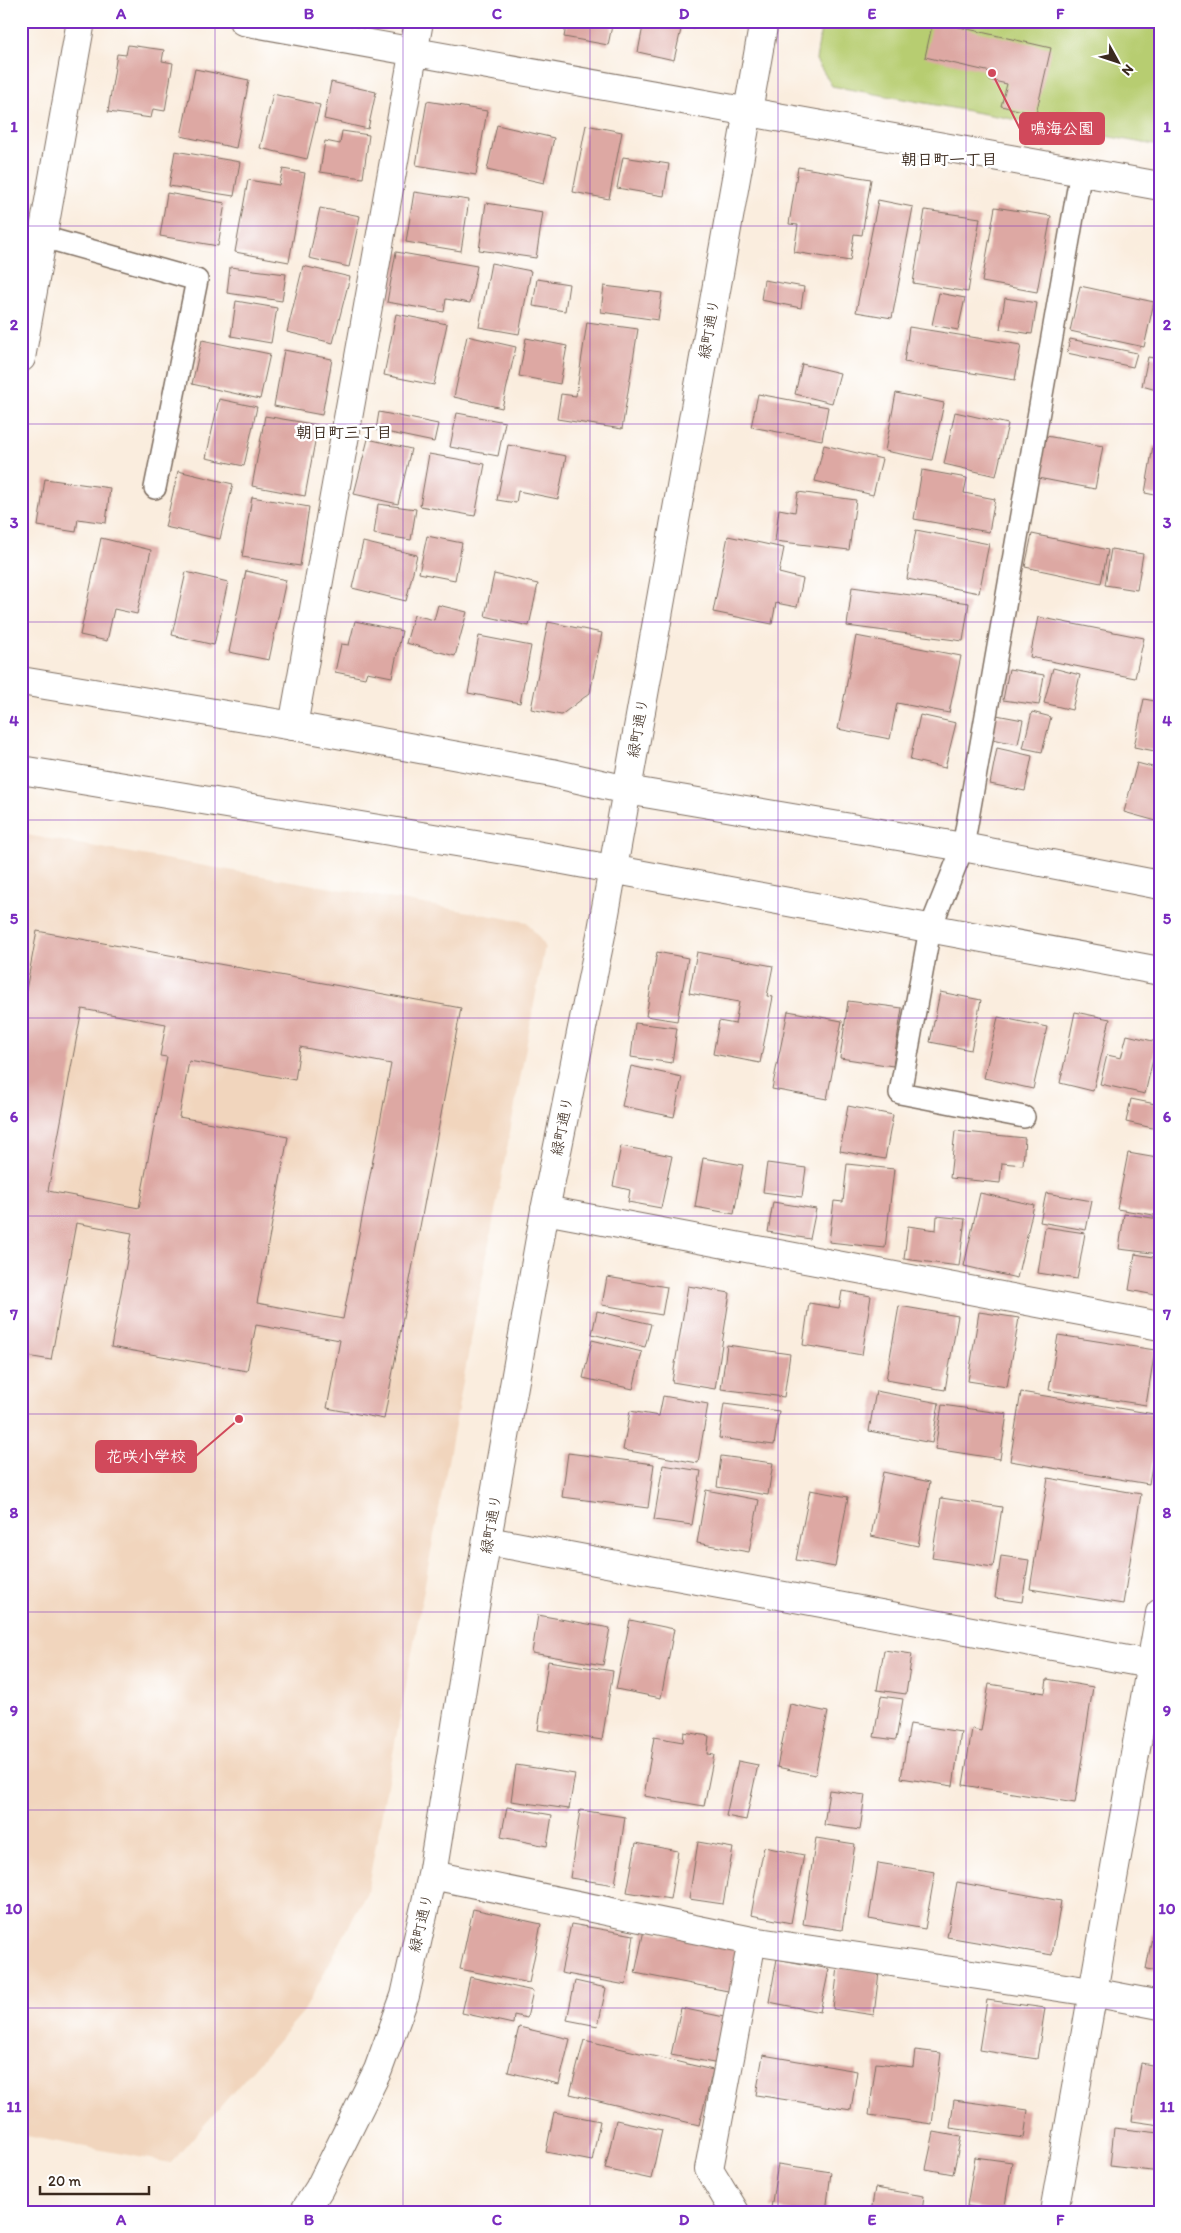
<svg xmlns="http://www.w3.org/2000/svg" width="1181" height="2233" viewBox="0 0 1181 2233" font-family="Itim,'Klee One',sans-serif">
<rect width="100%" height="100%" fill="#fff"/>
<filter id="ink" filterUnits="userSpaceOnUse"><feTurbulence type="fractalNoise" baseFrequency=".02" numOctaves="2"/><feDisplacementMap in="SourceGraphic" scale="10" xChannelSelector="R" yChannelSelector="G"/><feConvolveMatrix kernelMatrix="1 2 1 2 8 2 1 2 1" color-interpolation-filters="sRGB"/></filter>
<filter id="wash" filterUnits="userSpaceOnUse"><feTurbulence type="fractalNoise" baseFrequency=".0096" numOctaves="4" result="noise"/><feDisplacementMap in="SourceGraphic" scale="20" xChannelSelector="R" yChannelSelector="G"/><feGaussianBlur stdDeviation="1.12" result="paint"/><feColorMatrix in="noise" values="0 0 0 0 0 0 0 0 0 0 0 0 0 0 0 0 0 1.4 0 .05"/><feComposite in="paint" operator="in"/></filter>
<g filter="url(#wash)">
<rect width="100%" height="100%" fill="#faedde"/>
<path fill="#f1d5bd" d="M21,834L527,922L545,946L367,1892L304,2011L171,2163L21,2135Z"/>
<path fill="#b7cd71" stroke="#797c48" d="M822,21H1160V146L832,86L816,60Z"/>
<g id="blocks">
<path fill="#dda8a3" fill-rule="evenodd" d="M567,21H613L608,45L564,37Z
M644,21H695L694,28L682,25L674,60L638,52Z
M933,21L1051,48L1036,114L1001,106L1007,84L989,80L991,72L925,57Z
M128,45L164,50L162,61L173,63L165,111L153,109L151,118L108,112L117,54L126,55Z
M195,69L249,80L236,148L181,136Z
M331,82L376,92L368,129L324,119Z
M273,94L320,105L307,159L260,148Z
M427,101L487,111L476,175L416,165Z
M497,125L554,138L544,183L487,170Z
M586,125L622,132L609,199L573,192Z
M342,131L369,135L363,178L320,172L325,141L340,144Z
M175,151L240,162L234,196L169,186Z
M623,157L669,164L664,196L617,188Z
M798,167L871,179L862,235L854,234L850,261L794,252L798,225L789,224Z
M283,169L305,173L289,262L235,252L248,180L279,185Z
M414,192L469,200L461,251L406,242Z
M167,193L225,203L218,246L160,236Z
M878,200L913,207L892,318L856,312Z
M486,203L543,212L536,258L479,250Z
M995,207L1051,216L1037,292L982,282Z
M320,208L360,216L349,267L309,258Z
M925,210L980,218L968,292L913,283Z
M396,252L477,266L470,303L446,299L444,312L387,302Z
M491,263L531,271L519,334L479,327Z
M303,266L350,277L333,343L287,332Z
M230,267L286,274L282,301L227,293Z
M537,279L569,284L565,311L533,306Z
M764,280L804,287L801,308L761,300Z
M604,286L662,293L658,320L601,312Z
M1080,286L1154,302L1144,347L1070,331Z
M939,293L965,298L958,330L932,325Z
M1005,298L1037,303L1032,334L1000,329Z
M236,301L277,308L271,343L231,336Z
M396,314L447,324L434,385L384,375Z
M587,322L638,329L622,429L557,419L561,394L576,396Z
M909,327L1021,345L1015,380L904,362Z
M467,336L516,347L502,408L454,397Z
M526,338L567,346L560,384L519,376Z
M1070,339L1137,353L1133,367L1067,353Z
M202,340L270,354L260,399L192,384Z
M284,350L332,359L322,415L274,406Z
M1148,357L1160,359V391L1142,386Z
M802,364L840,373L832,403L795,394Z
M896,393L944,403L932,460L885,451Z
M758,394L828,407L822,440L751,427Z
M219,399L257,407L244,466L206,458Z
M379,412L438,424L434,442L376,430Z
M955,412L1008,424L996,476L944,464Z
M457,413L505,422L498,456L450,447Z
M265,416L318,425L305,496L252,486Z
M1046,436L1103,446L1095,489L1038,478Z
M368,439L411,449L398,504L354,494Z
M508,445L566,456L558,499L518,491L516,503L497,500Z
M824,445L882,459L873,495L815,481Z
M1153,446L1160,447V496L1145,493Z
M429,454L485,464L475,516L420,506Z
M922,470L967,478L964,493L995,499L989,532L914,519Z
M178,471L233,484L220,539L165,527Z
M45,479L110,488L106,523L78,519L76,532L38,526Z
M798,492L856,500L849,550L775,541L779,509L795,512Z
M252,497L309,507L300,566L242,557Z
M378,504L416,509L411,540L374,534Z
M916,530L989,544L979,593L907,579Z
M1032,534L1108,550L1101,583L1025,567Z
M427,536L462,543L455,580L419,573Z
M728,536L784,548L779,573L803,579L797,607L776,603L772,624L713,612Z
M101,538L151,550L137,614L114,609L107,641L80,635Z
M363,542L417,555L406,601L352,588Z
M1111,549L1143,554L1137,590L1105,585Z
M246,571L286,580L269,660L229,652Z
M186,572L228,582L214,645L172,635Z
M494,574L538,584L529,626L485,616Z
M852,587L969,603L963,641L847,626Z
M438,605L467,612L455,656L406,643L414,615L434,620Z
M1038,617L1144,638L1135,678L1030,657Z
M355,621L402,631L392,677L367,672L365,678L335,672L341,644L349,645Z
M548,622L602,633L590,693L561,715L531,709Z
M479,636L531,646L520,703L468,693Z
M856,636L961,656L949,713L897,703L890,739L838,729Z
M1053,668L1080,675L1072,710L1044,703Z
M1009,669L1044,675L1039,705L1003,700Z
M1144,699L1160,702V752L1134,747Z
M1032,712L1051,717L1042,752L1023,748Z
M991,714L1023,720L1018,744L986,738Z
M920,715L956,723L945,768L910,760Z
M997,748L1032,756L1025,791L990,784Z
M1137,763L1160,769V822L1124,812Z
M37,931L461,1008L384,1419L327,1408L340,1340L256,1325L247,1371L111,1347L132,1233L76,1223L51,1360L21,1355V1017ZM82,1009L166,1024L160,1056L167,1057L139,1208L48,1191ZM300,1047L391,1064L343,1319L257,1303L288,1137L179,1117L189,1061L295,1080Z
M657,952L688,958L677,1021L646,1016Z
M697,952L773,966L767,996L773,997L760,1063L713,1054L719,1021L735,1024L739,1002L689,993Z
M940,992L981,1000L971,1050L930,1042Z
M848,1001L902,1008L893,1066L840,1058Z
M788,1011L842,1021L827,1099L772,1089Z
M1075,1012L1110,1019L1093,1091L1060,1083Z
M998,1017L1047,1027L1033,1089L984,1078Z
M635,1023L677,1028L672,1063L631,1057Z
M1127,1035L1157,1042L1145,1094L1100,1084L1107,1055L1121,1058Z
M631,1066L682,1077L674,1117L622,1106Z
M1131,1099L1160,1105L1157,1129L1126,1122Z
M848,1106L893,1115L885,1159L840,1151Z
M955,1131L1025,1138L1023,1165L1002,1163L1000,1183L950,1178Z
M621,1146L672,1156L661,1208L628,1202L630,1190L613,1186Z
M1159,1146L1160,1216L1117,1209L1128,1153L1157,1158Z
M703,1158L743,1165L734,1214L695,1207Z
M767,1163L806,1168L802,1197L763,1192Z
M847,1164L894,1169L885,1248L829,1242L834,1201L843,1202Z
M980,1193L1034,1205L1017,1278L964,1266Z
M1046,1193L1092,1201L1086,1230L1040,1222Z
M773,1202L816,1209L810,1239L768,1232Z
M1124,1214L1160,1219V1254L1119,1249Z
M937,1216L965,1219L959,1266L904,1259L908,1226L936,1230Z
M1045,1227L1085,1233L1077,1279L1038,1273Z
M1135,1254L1160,1258V1296L1129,1290Z
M607,1277L667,1287L662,1315L602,1305Z
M688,1286L730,1293L715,1389L672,1382Z
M842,1291L871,1296L862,1355L803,1345L809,1303L839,1308Z
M899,1306L958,1316L945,1390L886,1380Z
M597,1311L651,1324L645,1347L592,1334Z
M979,1312L1019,1318L1007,1387L968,1381Z
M1058,1335L1155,1350L1146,1405L1049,1390Z
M592,1340L642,1352L633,1389L583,1378Z
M727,1345L790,1354L784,1397L721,1389Z
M876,1391L939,1403L932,1443L869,1431Z
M1021,1392L1160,1415L1149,1484L1010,1461Z
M663,1396L708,1404L698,1463L623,1450L630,1411L659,1416Z
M724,1404L779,1411L774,1445L719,1438Z
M942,1405L1007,1414L1000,1459L935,1449Z
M568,1453L654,1464L648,1508L562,1497Z
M721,1456L773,1463L768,1495L717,1487Z
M663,1465L701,1471L692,1525L654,1520Z
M883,1472L930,1482L918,1546L871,1536Z
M1048,1478L1141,1494L1123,1604L1030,1589Z
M706,1490L759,1500L749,1552L697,1543Z
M810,1490L848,1497L835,1567L796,1560Z
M941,1498L1002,1507L993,1567L932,1558Z
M1001,1556L1029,1560L1022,1602L995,1598Z
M538,1615L610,1628L603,1665L532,1653Z
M630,1620L674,1629L661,1698L616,1689Z
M884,1650L912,1654L906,1694L877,1690Z
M548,1661L613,1671L602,1740L538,1730Z
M1047,1679L1093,1687L1075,1803L963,1785L972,1729L981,1731L989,1684L1045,1693Z
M881,1696L903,1699L896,1740L874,1737Z
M790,1704L828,1712L815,1775L777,1767Z
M910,1724L961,1732L953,1786L901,1778Z
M684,1732L709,1736L707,1754L714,1755L704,1806L644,1796L654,1737L683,1742Z
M738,1761L758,1765L746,1820L726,1816Z
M516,1765L575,1774L569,1809L511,1801Z
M829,1790L865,1795L860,1830L824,1825Z
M507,1807L552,1815L547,1846L501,1837Z
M580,1810L625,1817L615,1885L570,1878Z
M816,1838L855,1844L842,1930L803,1924Z
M698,1842L733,1848L723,1904L689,1899Z
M636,1843L678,1851L670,1899L627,1892Z
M764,1847L804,1855L791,1923L751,1915Z
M878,1863L935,1872L925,1929L869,1919Z
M957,1882L1061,1901L1052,1955L947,1937Z
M473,1909L541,1924L529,1983L460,1969Z
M1157,1911L1160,1912V1971L1146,1969Z
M571,1924L634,1935L626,1985L561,1973Z
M644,1930L742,1949L733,1992L635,1973Z
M777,1959L829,1969L820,2012L769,2002Z
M838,1967L879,1972L874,2015L833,2009Z
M470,1977L533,1991L527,2018L514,2015L513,2024L462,2013Z
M575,1981L606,1988L598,2026L567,2020Z
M987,2000L1045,2008L1037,2059L979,2050Z
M681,2008L729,2018L719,2064L671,2055Z
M519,2027L570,2039L559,2084L508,2072Z
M584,2040L713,2070L699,2125L570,2094Z
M915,2050L941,2053L932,2124L869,2115L876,2063L913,2067Z
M763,2055L857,2071L851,2110L756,2095Z
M1159,2058L1160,2125L1132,2121L1141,2063L1157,2066Z
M954,2100L1028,2110L1024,2138L950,2128Z
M554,2112L600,2121L592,2161L546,2152Z
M616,2120L662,2130L651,2179L605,2169Z
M1114,2128L1160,2133V2172L1110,2166Z
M934,2132L961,2137L953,2174L926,2169Z
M975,2157L1012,2162L1004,2212L967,2206Z
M778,2164L831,2172L826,2212H798L771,2208Z
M875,2188L924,2196L922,2212H871Z"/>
</g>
</g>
<g filter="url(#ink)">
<use href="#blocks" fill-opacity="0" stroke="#7e6e61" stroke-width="1"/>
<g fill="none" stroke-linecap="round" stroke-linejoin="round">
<defs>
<path id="service" d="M43,237L197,280L155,488
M1024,1117L900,1093L930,929L963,847L1081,171"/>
<path id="minor" d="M243,21L1160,186
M293,726L419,21
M545,1210L1160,1326
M432,1875L752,1941L1092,1992L1160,2005
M735,2212L709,2169L752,1941"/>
<path id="tertiary" d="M21,358L81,21
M21,681L293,726L552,773L627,790L963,847L1160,885
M21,770L536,855L1160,971
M488,1541L1160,1666
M304,2212L319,2189L378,2070L405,1996L432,1875L475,1607L545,1210L602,930L764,21
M1054,2212L1160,1613"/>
</defs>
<use href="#service" stroke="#7e6e61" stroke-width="24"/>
<use href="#minor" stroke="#7e6e61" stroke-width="30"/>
<use href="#tertiary" stroke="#7e6e61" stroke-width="30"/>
<use href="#service" stroke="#fff" stroke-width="21"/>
<use href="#minor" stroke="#fff" stroke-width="28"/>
<use href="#tertiary" stroke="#fff" stroke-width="28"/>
</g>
</g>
<path fill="none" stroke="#7b2cbf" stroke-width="1" stroke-opacity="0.55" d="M215,21V2212M403,21V2212M590,21V2212M778,21V2212M966,21V2212M21,226H1160M21,424H1160M21,622H1160M21,820H1160M21,1018H1160M21,1216H1160M21,1414H1160M21,1612H1160M21,1810H1160M21,2008H1160"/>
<g text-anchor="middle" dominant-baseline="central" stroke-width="5" stroke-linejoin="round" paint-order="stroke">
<g font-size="15" fill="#3b2a1e" stroke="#fff">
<text transform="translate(709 329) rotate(-80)">緑町通り</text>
<text transform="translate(638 728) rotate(-80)">緑町通り</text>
<text transform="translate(562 1126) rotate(-79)">緑町通り</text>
<text transform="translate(491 1524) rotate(-80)">緑町通り</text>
<text transform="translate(421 1923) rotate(-77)">緑町通り</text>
</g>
<g font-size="16" font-weight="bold" fill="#3b2a1e" stroke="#fff">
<text x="949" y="159">朝日町一丁目</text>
<text x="344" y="432">朝日町三丁目</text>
</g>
</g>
<path fill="none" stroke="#d1495b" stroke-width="2" d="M992 73L1020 129M239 1419L196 1456"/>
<g fill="#d1495b" stroke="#fff" stroke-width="2">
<circle cx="992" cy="73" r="5"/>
<circle cx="239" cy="1419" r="5"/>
</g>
<g fill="#d1495b" stroke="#d1495b" stroke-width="2">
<rect x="1020" y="113" width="84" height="31" rx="5"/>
<rect x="96" y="1441" width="100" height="31" rx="5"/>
</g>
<g font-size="16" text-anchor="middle" font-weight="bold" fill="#fff">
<text x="1062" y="134">鳴海公園</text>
<text x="146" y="1462">花咲小学校</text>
</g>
<rect width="1181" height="2233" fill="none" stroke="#fff" stroke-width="55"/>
<g transform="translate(1118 62) rotate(130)" stroke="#ffffff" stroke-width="4" paint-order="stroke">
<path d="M0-4L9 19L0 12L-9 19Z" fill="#3b2a1e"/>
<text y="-8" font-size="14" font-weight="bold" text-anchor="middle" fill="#3b2a1e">N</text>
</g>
<path d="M40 2186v8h109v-8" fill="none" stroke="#3b2a1e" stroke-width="2.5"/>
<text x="48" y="2186" font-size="15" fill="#3b2a1e" stroke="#ffffff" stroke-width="4" paint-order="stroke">20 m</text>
<rect x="28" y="28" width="1126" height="2178" fill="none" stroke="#7b2cbf" stroke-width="2"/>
<g font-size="16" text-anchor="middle" font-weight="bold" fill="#7b2cbf">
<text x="121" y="19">A</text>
<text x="309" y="19">B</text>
<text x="497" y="19">C</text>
<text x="684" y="19">D</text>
<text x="872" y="19">E</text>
<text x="1060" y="19">F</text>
<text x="14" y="132">1</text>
<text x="1167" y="132">1</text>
<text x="14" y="330">2</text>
<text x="1167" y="330">2</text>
<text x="14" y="528">3</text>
<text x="1167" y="528">3</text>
<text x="14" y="726">4</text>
<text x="1167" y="726">4</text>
<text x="14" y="924">5</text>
<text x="1167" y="924">5</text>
<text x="14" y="1122">6</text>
<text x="1167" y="1122">6</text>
<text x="14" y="1320">7</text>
<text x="1167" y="1320">7</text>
<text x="14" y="1518">8</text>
<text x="1167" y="1518">8</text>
<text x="14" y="1716">9</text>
<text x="1167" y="1716">9</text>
<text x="14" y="1914">10</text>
<text x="1167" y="1914">10</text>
<text x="14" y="2112">11</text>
<text x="1167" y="2112">11</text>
<text x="121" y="2225">A</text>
<text x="309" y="2225">B</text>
<text x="497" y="2225">C</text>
<text x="684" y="2225">D</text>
<text x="872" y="2225">E</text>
<text x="1060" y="2225">F</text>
</g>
</svg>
